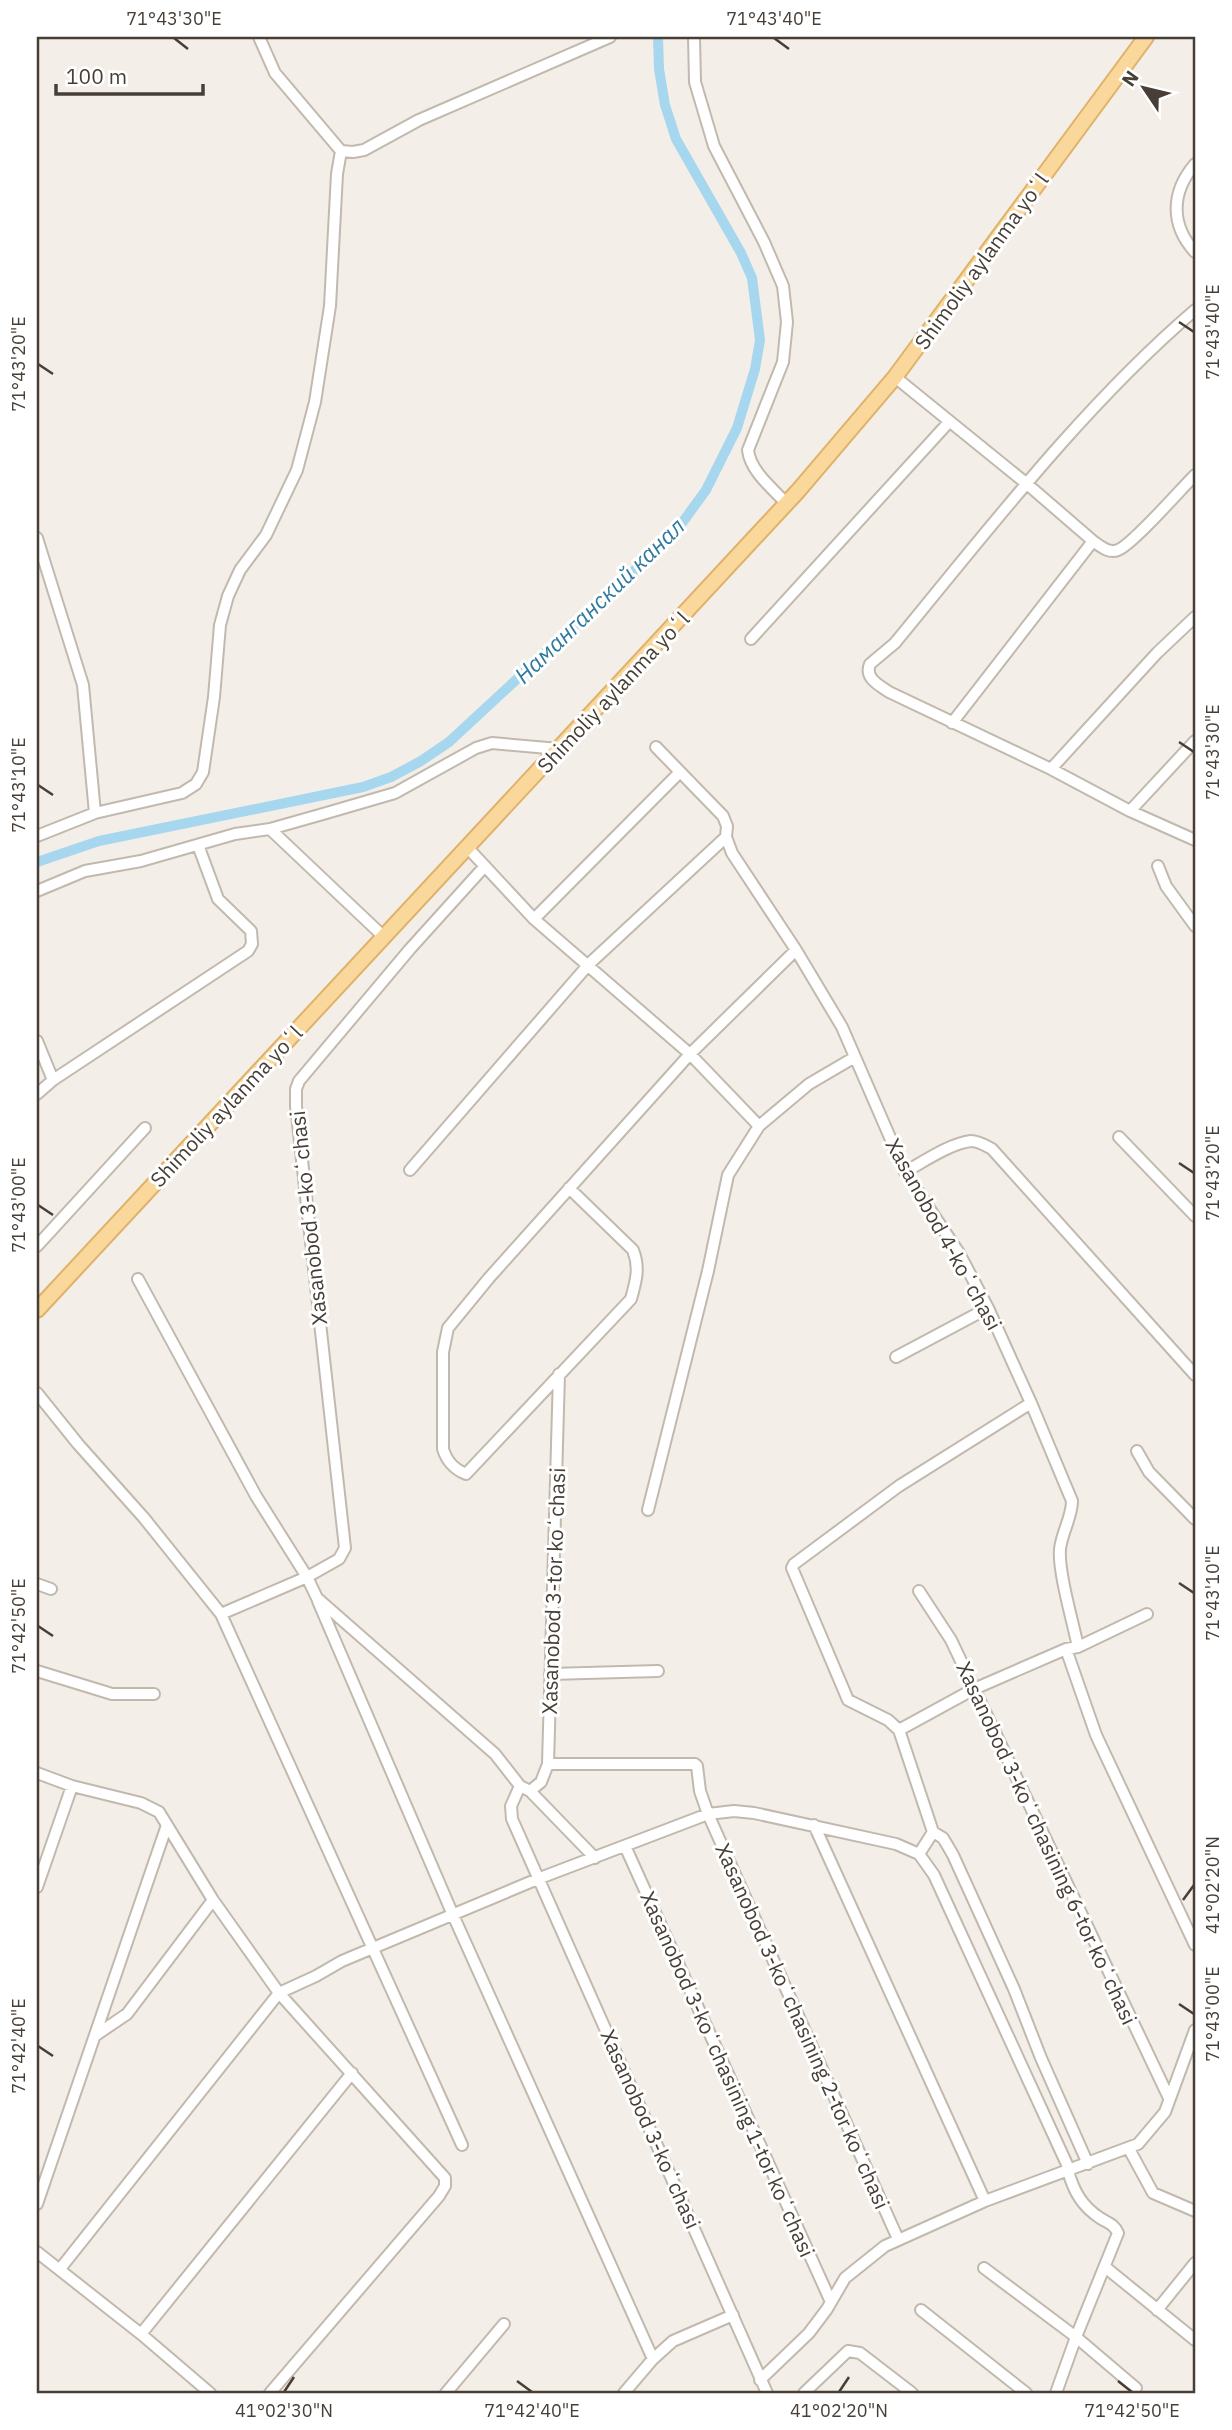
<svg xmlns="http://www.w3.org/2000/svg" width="1232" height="2430" viewBox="0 0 1232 2430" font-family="'IBM Plex Sans',sans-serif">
<rect width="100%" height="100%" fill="#f3efe8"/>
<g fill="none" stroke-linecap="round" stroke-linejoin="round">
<path stroke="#a7d7ee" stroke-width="10" d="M37,862L99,841L363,787L391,777L421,761L449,742L652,554L682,523L706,490L737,428L755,369L760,340L752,278L741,253L676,139L665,105L659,69L658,37"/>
<defs>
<path id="minor" d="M259,37L275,73L341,151L353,152L364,150L419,120L610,37
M694,37L695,82L714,146L764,242L783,286L787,322L783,362L748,450C750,471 773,489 787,504
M1195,164C1171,192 1170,225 1195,252
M1195,310C1084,405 988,530 895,643L870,664C864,678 879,685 889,692L1051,769L1130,811L1195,840
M895,377L1027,484L1093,541L952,723
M37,538L83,685L95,813
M1093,541C1100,546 1109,554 1118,550C1132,545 1181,489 1195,475
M751,639L949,422
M656,747L723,816L727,826L726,837L732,853L796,950L842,1027L905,1172L959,1253L988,1308L1031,1403L1072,1501C1072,1517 1062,1532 1060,1549C1058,1572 1073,1622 1078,1647
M1051,769L1157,653L1195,617
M1130,811L1195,741
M270,829L384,937
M37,836L95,813L182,793L196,784L203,772L214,697L220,625L228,596L240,570L266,535L297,470L315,402L330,306L337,174L341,151
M467,847L534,919L680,772
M1158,866L1166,886L1195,926
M37,891L85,871L141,861L235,834L270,829L323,814L395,793L476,748L492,743L559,749
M534,919L690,1054L759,1126L809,1084L855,1057
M37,1041L53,1080
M37,1094L53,1080L248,951L252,944L251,931L218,899L198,845
M1119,1137L1195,1216
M410,1170L589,964L726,837
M905,1172C923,1162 951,1143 971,1141C979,1141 986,1146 992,1149L1195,1375
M569,1188L633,1250C640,1268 636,1281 631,1299L466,1474C454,1469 447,1462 443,1449V1352L448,1328L489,1278L690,1054L796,950
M37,1246L145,1128
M138,1279L256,1496L307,1577L317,1598L495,1754L520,1786L511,1806L512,1819L767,2393
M896,1357L988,1308
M37,1393L78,1444L144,1518L221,1614L462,2145
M1137,1451L1149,1472L1195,1519
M648,1510L708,1271L728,1175L759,1126
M37,1584L51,1589
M919,1591L951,1640L1169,2098
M318,1601L453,1915L653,2359
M221,1614L307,1577L339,1559L345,1548L296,1106V1089L299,1081L410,949L485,866
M1066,1649L1096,1735L1195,1945
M37,1671L112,1694H154
M550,1674L658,1671
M899,1730L974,1689L1066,1649L1078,1647L1147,1614
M548,1764H695L697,1766L700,1791L708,1814L898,2239
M37,1773L72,1786L141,1803L159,1812L213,1900L279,1993L445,2178V2186L439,2196L270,2393
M520,1786L530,1791L541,1782L548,1764L559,1374
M530,1791L595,1858
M814,1825L985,2201
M933,1832L943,1838L953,1855L1014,1989L1041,2058L1088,2164
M625,1846L831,2302
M919,1854L933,1832L899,1730L888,1720L848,1700L792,1568L794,1564L899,1486L1031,1403
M37,1887L72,1786
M96,2035L127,2014L213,1900
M1129,2149L1153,2193L1195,2211
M37,2204L167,1825
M37,2252L141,2334L210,2393
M1105,2267L1195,2340
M984,2268L1076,2337L1136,2388
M60,2269L279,1993L316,1976L342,1961L540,1878L708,1814L734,1811L754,1813L896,1844L919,1854L934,1875L1070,2171
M921,2310L1026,2393
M1157,2310L1195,2263
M141,2334L352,2073
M760,2380L809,2333L827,2309L845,2278L885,2246L985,2201L1138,2144L1165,2112L1195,2030
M446,2393L504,2324
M624,2393L653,2359L673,2341L733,2315
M804,2393L848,2351L860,2353L912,2393
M1056,2393L1076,2337L1118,2233C1114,2224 1108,2223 1100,2218C1082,2206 1074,2192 1068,2171"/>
<path id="major" d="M37,1310L798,491L895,377L1146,37"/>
</defs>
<use href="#minor" stroke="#c2b9ae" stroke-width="14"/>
<use href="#major" stroke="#dfb26a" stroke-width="18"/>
<use href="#minor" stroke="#fff" stroke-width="10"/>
<use href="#major" stroke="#fad79a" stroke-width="14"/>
</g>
<path fill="none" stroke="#473f37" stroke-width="2.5" d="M174,38L188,49M774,38L789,49M1179,322L1194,332M38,364L53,374M1179,742L1194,752M38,785L53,795M1179,1163L1194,1173M38,1205L53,1215M1179,1583L1194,1593M38,1626L53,1636M1183,1900L1194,1885M1179,2004L1194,2014M38,2046L53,2056M517,2381L532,2392M1118,2381L1132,2392M284,2392L294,2377M839,2392L849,2377"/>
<g text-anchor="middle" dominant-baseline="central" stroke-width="6" stroke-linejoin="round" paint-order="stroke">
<g font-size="21" fill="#473f37" stroke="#fff">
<text transform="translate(981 261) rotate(-54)">Shimoliy aylanma yoʻl</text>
<text transform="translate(613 692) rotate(-47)">Shimoliy aylanma yoʻl</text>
<text transform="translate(226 1106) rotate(-47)">Shimoliy aylanma yoʻl</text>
<text transform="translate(308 1218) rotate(-96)">Xasanobod 3-koʻchasi</text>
<text transform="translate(944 1234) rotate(61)">Xasanobod 4-koʻchasi</text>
<text transform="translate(553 1591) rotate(-88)">Xasanobod 3-tor koʻchasi</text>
<text transform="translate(1047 1843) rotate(65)">Xasanobod 3-koʻchasining 6-tor koʻchasi</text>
<text transform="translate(803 2026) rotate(66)">Xasanobod 3-koʻchasining 2-tor koʻchasi</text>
<text transform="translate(728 2074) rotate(66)">Xasanobod 3-koʻchasining 1-tor koʻchasi</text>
<text transform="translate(651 2129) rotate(66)">Xasanobod 3-koʻchasi</text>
</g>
<g font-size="23" font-style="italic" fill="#30799f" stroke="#fff">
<text transform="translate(599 600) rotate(-44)">Наманганский канал</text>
</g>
</g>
<rect width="1232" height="2430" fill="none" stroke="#ffffff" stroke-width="77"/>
<g transform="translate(1144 88) rotate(305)" stroke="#ffffff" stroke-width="5" paint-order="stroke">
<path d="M0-5L12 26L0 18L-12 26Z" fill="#473f37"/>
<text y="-10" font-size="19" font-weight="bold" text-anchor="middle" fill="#473f37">N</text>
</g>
<path d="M56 84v10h147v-10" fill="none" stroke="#473f37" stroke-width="3.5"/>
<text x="66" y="84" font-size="21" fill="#473f37" stroke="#ffffff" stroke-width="5" paint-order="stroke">100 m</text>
<rect x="38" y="38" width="1156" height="2354" fill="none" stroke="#473f37" stroke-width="2.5"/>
<g font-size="18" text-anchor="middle" fill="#473f37">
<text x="174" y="25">71°43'30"E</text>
<text x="774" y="25">71°43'40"E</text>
<text transform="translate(1213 332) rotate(-90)" y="6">71°43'40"E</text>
<text transform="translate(19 364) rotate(-90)" y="6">71°43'20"E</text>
<text transform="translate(1213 752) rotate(-90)" y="6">71°43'30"E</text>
<text transform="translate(19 785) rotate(-90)" y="6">71°43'10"E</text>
<text transform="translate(1213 1173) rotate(-90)" y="6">71°43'20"E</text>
<text transform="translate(19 1205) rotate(-90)" y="6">71°43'00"E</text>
<text transform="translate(1213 1593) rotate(-90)" y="6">71°43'10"E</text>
<text transform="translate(19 1626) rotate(-90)" y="6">71°42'50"E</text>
<text transform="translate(1213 1885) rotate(-90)" y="6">41°02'20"N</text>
<text transform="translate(1213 2014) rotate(-90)" y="6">71°43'00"E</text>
<text transform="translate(19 2046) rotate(-90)" y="6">71°42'40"E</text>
<text x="284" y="2417">41°02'30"N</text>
<text x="532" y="2417">71°42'40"E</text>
<text x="839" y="2417">41°02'20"N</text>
<text x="1132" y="2417">71°42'50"E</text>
</g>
</svg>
